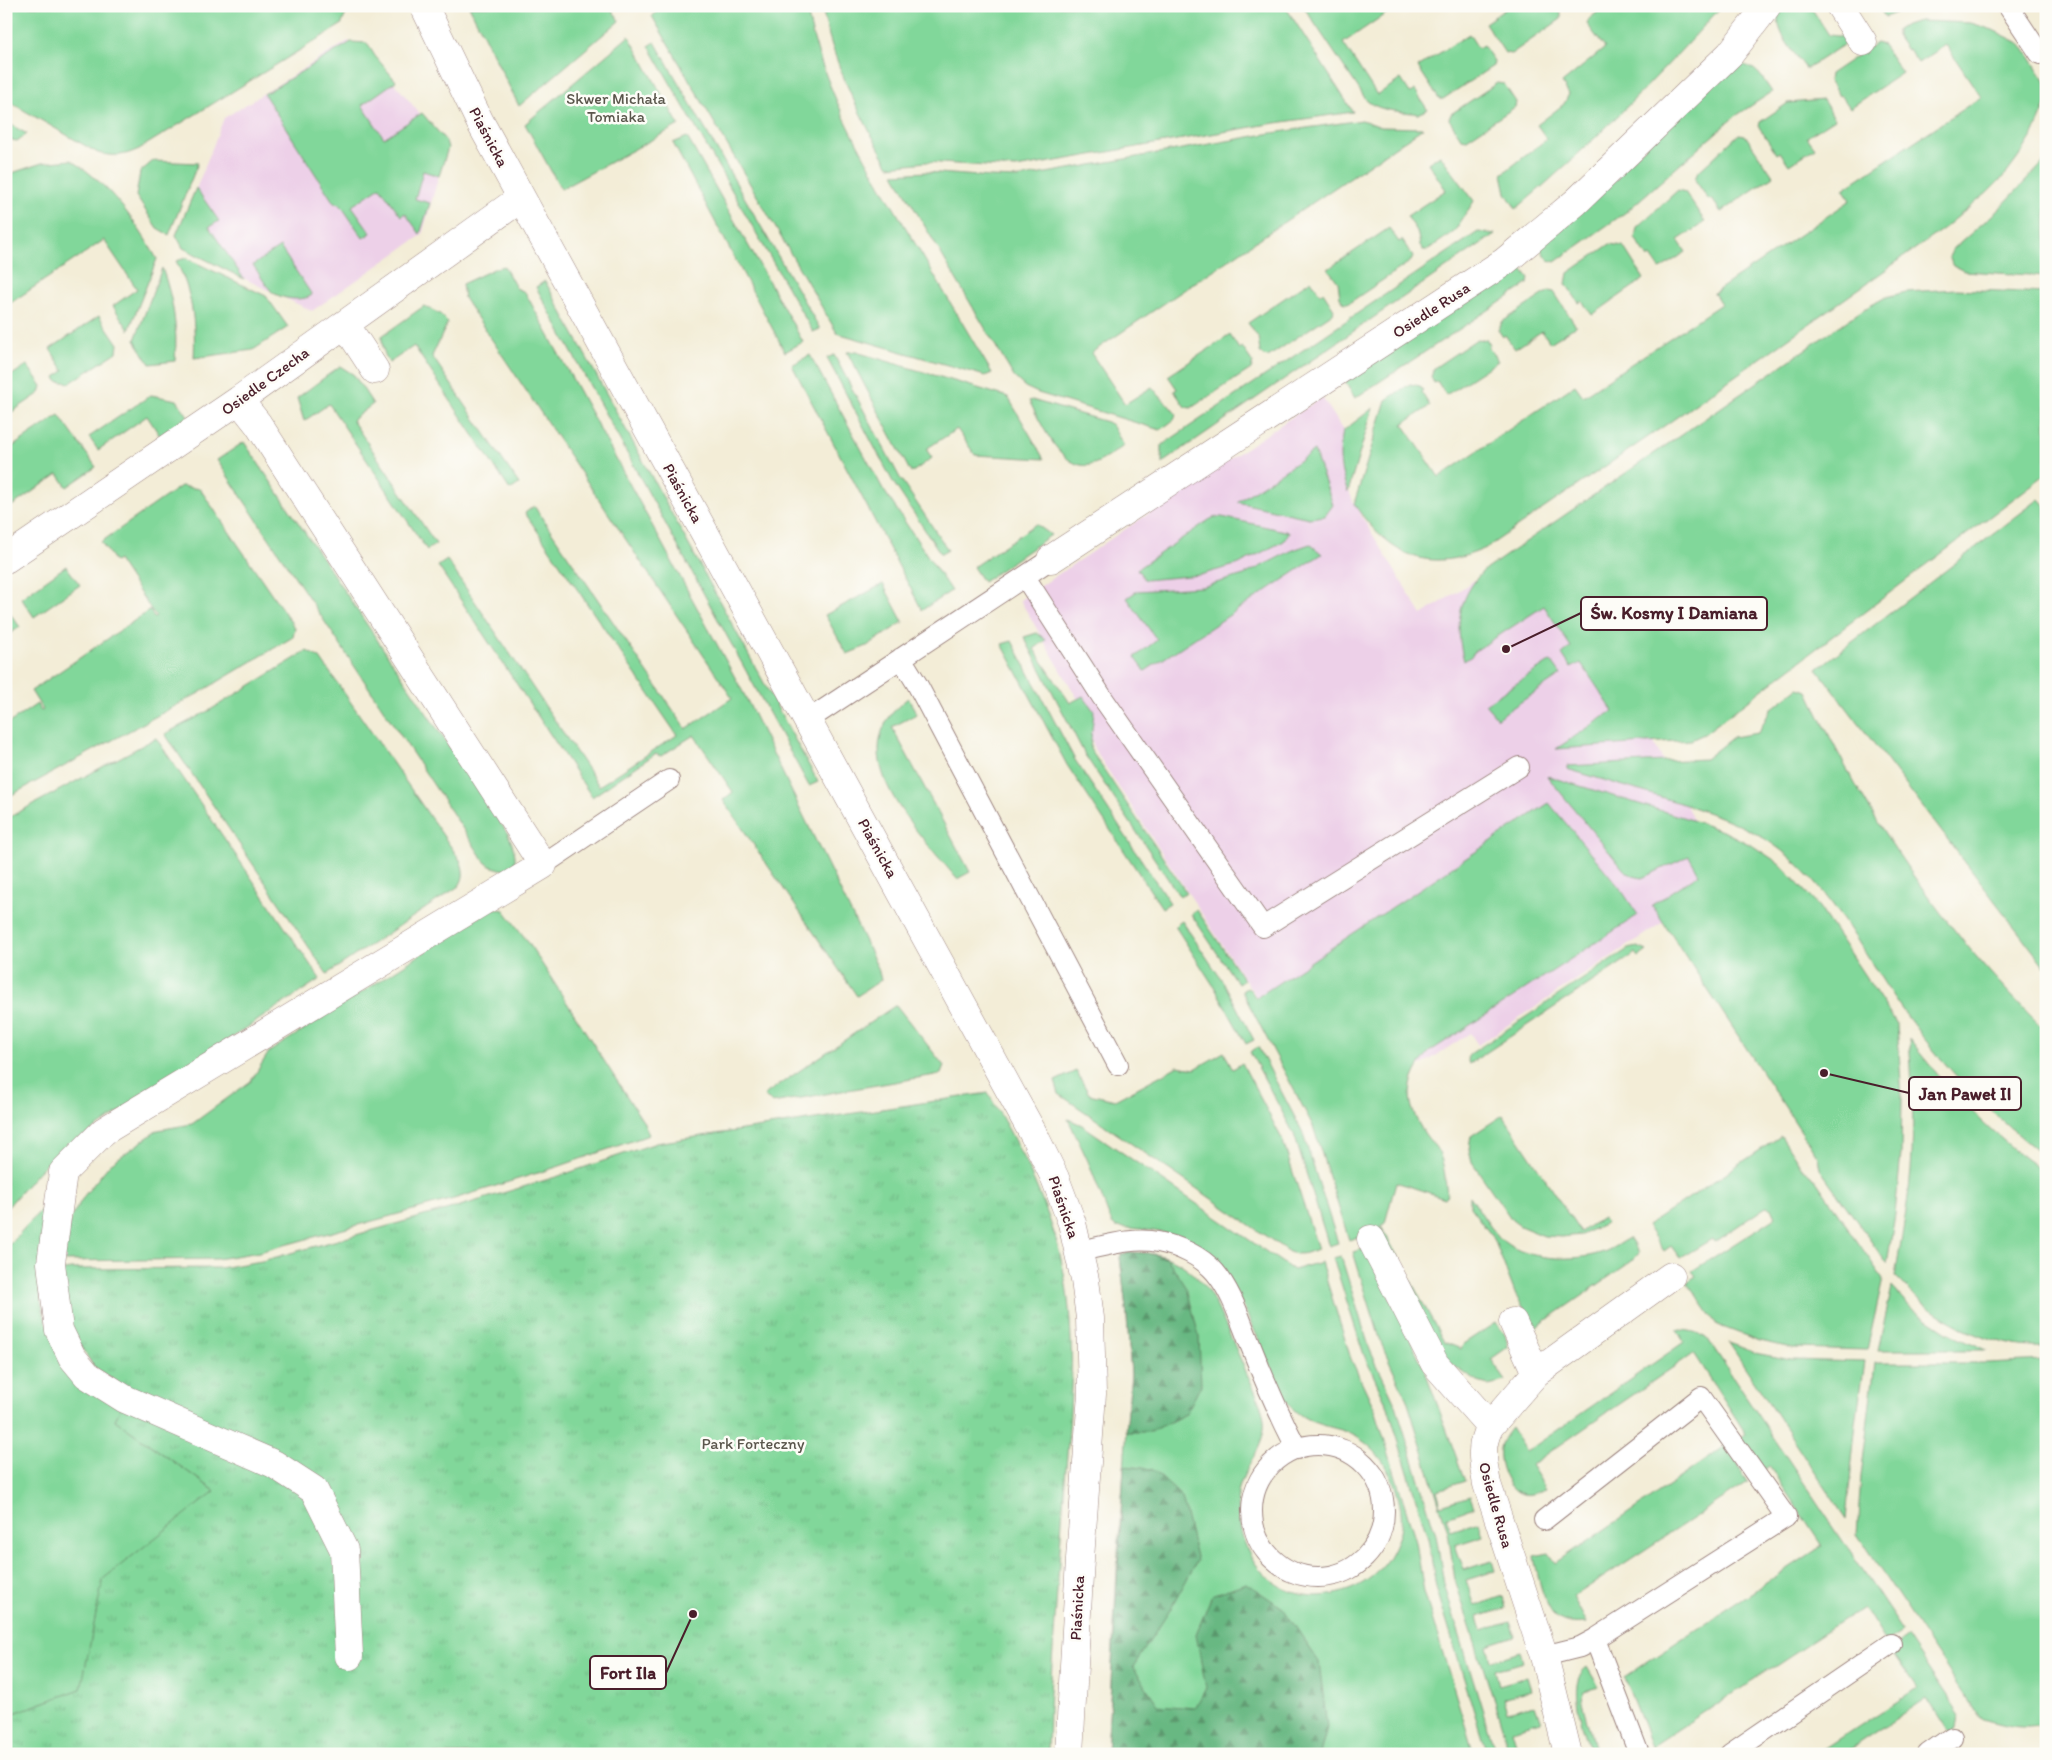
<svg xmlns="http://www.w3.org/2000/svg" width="2052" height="1760" viewBox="0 0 2052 1760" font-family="Itim,sans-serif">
<defs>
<pattern id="forest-firs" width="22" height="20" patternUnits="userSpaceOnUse" patternTransform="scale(1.25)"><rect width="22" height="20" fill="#68b882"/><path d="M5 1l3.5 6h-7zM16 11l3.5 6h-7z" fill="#58956b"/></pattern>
<pattern id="park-tufts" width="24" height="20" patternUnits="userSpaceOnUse" patternTransform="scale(1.25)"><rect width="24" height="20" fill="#81d79a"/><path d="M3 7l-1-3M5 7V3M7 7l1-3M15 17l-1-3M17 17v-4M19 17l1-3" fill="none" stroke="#71b885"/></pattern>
</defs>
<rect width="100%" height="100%" fill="#fdfcf7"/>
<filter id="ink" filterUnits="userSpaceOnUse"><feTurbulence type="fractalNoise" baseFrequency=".02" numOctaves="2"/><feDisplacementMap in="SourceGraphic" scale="10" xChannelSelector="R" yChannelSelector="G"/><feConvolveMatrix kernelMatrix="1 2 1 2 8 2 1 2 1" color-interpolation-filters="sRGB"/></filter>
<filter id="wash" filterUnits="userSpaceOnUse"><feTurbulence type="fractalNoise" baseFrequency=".0096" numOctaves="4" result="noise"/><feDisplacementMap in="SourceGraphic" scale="20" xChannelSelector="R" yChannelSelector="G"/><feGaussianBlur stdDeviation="1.12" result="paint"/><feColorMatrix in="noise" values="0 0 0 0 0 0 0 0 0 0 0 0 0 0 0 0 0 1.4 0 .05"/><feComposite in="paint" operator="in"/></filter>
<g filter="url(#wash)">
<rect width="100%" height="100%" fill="#f3edd7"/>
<path fill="#edd0e8" d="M348,41L370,53L447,147L422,235L312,311L224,269L187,212L224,118Z
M1322,397L1344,431L1340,467L1354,504L1422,615L1511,556L1635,706L1725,881L1478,1045L1470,1033L1353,1111L1257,998L1094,749L1086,713L1020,600Z"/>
<path fill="#81d79a" stroke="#667b62" d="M6,6H348L349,7L341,25L139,149C124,156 114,157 98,153L6,100Z
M469,6H610L619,21L519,106Z
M663,6H806C821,85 862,155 903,223C933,273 962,323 992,373L985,376L837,333L652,16Z
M822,6H1285L1353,112L1269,124L1016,168L926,162L889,166C860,116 832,62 822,6Z
M1303,6H1397L1343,43L1377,95L1401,79L1410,93L1415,90L1427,109L1419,114C1402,111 1381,112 1367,101Z
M1510,6H1557L1561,13V19L1511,54L1505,53L1485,23Z
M1605,6H1722C1657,78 1590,147 1516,209L1506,193L1502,174L1547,139L1537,125L1564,104L1569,94L1562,83L1605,48L1587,24L1589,19Z
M1780,6H1810L1829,35L1854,38L1806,69C1794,51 1771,30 1780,6Z
M1878,6H1913L1885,17Z
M1920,21L1971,23L1993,30L2021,44L2046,82V105L2034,133L2021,154L2007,173L1987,193L1943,229L1853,293L1667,424L1486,548C1426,575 1389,555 1354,504L1386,400L1410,384L1420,386L1423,390L1421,392L1430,406L1403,424L1439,477L1575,385L1583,396L1721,304L1714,293L1851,200L1843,189L1981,97L1946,45L1918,63L1909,49L1907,50L1897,36V30L1905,25Z
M1469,34L1478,48L1483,45L1494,61L1493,66L1443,99H1439L1418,67Z
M629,36L679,125L561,189L525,124Z
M351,42L367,43L375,56L396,81L362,105L384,138L422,113L446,141L448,148L439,176L423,171L415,199L430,203L420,234L405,213L401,216L380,187L352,206L371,233L363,238L340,204L334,203L264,94Z
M655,42L820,329L813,332L649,46Z
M1876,43L1883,45L1902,73L1850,108L1841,95L1839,96L1829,81L1830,74Z
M1735,64C1757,65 1760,75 1772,92L1734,117L1626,212L1555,262L1549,260L1538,246Z
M1497,83L1504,84L1516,102L1515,107L1467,139L1461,138L1449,119L1451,114Z
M1823,100L1835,119L1807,137L1815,148L1789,165L1780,152L1777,154L1759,127L1760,122L1788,103Z
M1362,120L1381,127L1423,128L1091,353L1125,404L1152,387C1159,397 1169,404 1176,414L1174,420L1160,430L1038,393L1025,387L1014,377L894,174L926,172L991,177L1018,178L1272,133Z
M6,122L27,134L17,141L6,139Z
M1739,134L1745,135L1773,176L1721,212L1712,199L1709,200L1695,180L1697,173Z
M687,137L803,342L785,352L673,143Z
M1440,155L1474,201L1454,232L1427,250H1423L1420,245L1417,231L1407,216L1446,190L1428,163Z
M71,160C109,184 135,220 157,259L129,330L113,306L137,289L104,240L6,306V175L42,163Z
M2046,160V276L1964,271L1954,266L1949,257L1953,249L1998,210Z
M153,161L198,163L169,235L157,228L136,196L140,172Z
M196,188L219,221L209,227L244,279L183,248L176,235Z
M1678,190L1685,192L1705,222L1678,240L1686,252L1660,269L1651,256L1648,258L1635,238L1637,227Z
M1389,228L1399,242L1402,240L1413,257L1411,261L1349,303H1344L1340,298L1338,282L1328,269Z
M1478,232L1495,234L1162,463V445Z
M1610,244L1623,246L1644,279L1592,315L1582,301L1579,303L1566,284L1568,273Z
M280,247L312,295C303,302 279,299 271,291C264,283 259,273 253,265Z
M186,258L266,296L288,327L253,350L194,358C196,324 192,291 176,261Z
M1517,262L1529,278L1528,284L1355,398L1345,382Z
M504,266L516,288L525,292L744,694L878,968L881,980L857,996L723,800L733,792L694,735L661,756L655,754L592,797L438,566L447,560L599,786L677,735L525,513L534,506L686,729L732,698L464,298L462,284L496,268Z
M162,268C173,298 178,328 175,361L150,364L135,340Z
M1311,280L1320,294L1323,292L1334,309L1333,313L1268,357L1263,356L1260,352L1258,337L1248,323Z
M545,281L818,782L809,786L536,287Z
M1956,289L2046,293V474L1704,734L1691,740L1556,749L1613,711L1581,663L1571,668L1562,654L1571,647L1544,606L1472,653L1473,655L1464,661C1455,626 1457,601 1482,572L1864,309L1886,297L1906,292Z
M1549,291L1554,292L1576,326L1550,343L1542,331L1515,349L1505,335L1503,337L1498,330L1502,322Z
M424,306L440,314L448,322L432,356L519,484L510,490L414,346L389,363C384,354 382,347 382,336Z
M99,316L118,344L117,352L70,383L57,381L55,377L64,371L50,349Z
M1230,335L1239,349L1242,347L1253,363L1251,369L1191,408L1185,407L1174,391L1177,389L1168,376Z
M1477,339L1487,340L1490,345L1488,347L1498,361L1446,395L1437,381L1434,383L1431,377L1434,368Z
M847,352H856L1008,397L1044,459L975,455L957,429L926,449L932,458L911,473Z
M810,355L883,489L951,591L922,610L792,365Z
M834,355L900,478L948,550L941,554L893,482L827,358Z
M27,365L42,386L40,393L6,416V379Z
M340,366L354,375L373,404L352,420L436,544L427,550L329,404L304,421L297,398Z
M151,395L177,400L188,416L160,436L147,416L98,450L89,437Z
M1032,400L1107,422L1112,425L1124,446C1114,452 1101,463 1090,465C1061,471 1041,422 1029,401Z
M1373,408L1348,492C1339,468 1338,457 1343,431Z
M59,415L96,467L67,487L58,474L6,510V451Z
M244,442L508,834C513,846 520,861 510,872L490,866L485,862L217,460Z
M1314,451L1333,505L1325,516L1309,518L1237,502Z
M181,486L200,489L295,628L293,637L199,693L6,798V725L37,704L41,711L43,710L31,691L150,610L154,618L156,617L118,560L115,562L101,542Z
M2039,499L2046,507V968L1817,669Z
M1215,517H1222L1289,532L1284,541L1239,564L1200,575L1145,580L1137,569L1209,520Z
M1036,524L1051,535L983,582L973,567Z
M1310,544L1322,554L1145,671L1135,657L1157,640L1127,598L1137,591L1202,587L1244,575L1293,550Z
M66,566L80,585L34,617L21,598Z
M883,584L903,622L867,646L847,654L825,615Z
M6,608L20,627L6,636Z
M1037,633L1046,640L1034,649L1070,703L1083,696L1094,711L1090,749L1186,892L1180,897L1085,755L1024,637Z
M1012,641L1075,760L1170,903L1162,908L1067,765L1002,644Z
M307,651L320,658L460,860C464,870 465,877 459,886L327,974L165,734L210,710Z
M1551,661L1561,675L1497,718L1485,704Z
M1798,688L1808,691C1866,820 1945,932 2046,1031V1157C1993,1116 1946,1070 1906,1015C1867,962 1839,898 1787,855C1751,824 1702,810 1657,796C1627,787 1597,778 1567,769V766L1705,759L1733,737L1758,733L1771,709Z
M908,698L917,714L892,727L970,872L957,879C918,831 835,754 908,698Z
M156,738L320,979L54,1156L37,1173L6,1209V819Z
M1547,776L1692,820L1725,832L1753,846L1780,864L1819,907L1897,1024L1902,1097L1901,1154L1895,1214L1887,1264L1820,1169L1818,1157L1652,905L1699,874L1689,856L1642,878L1633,876L1624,870Z
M1549,803L1620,888L1638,915L1429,1052C1405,1082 1404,1102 1425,1134C1429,1140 1436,1146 1439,1153C1445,1165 1445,1182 1447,1195L1445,1198L1396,1182L1385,1223L1381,1226L1444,1342L1461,1349L1463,1344L1495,1323C1503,1330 1507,1336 1508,1347L1491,1359L1506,1381L1488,1385L1478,1382L1445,1360L1375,1231L1349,1240L1313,1126L1242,991L1248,987L1256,998Z
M493,908L504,910L528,942L644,1123L649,1135L557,1167L457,1198L259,1252L217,1259L64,1261L63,1242L72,1216L84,1196L110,1164L158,1130L192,1124L251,1081L269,1052Z
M1197,910L1244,980L1238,984L1191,914Z
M1182,921L1224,983L1254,1040L1246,1044L1215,988L1175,926Z
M1638,947L1647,951L1639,957L1636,953L1469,1064L1467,1058L1470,1054L1628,949Z
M896,1005L944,1066L941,1074L772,1103L764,1095Z
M1909,1039C1948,1090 1993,1137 2046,1173V1347C2004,1350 1948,1326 1917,1298C1909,1291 1903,1283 1895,1276C1902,1235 1910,1195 1912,1154C1914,1116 1912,1078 1909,1039Z
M1258,1047L1302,1131L1338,1243L1329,1246L1294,1134L1250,1052Z
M1224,1052L1233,1069L1242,1063L1282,1139L1318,1249C1307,1253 1300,1256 1289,1252L1059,1094L1055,1081L1076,1071L1089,1094L1115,1100L1178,1066L1195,1069Z
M1503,1115L1580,1232L1602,1218L1606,1223L1581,1235L1561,1237L1544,1236L1520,1226L1512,1220L1472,1162L1469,1149L1471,1136Z
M1068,1119L1082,1125L1293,1270L1321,1262L1351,1359L1376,1412L1416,1542L1424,1592L1474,1754H1107L1118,1551L1131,1374L1127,1317L1120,1257C1126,1251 1134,1253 1142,1253C1177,1254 1201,1275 1216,1305C1227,1328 1237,1351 1247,1374C1254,1389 1262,1404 1264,1420C1267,1448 1242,1467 1238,1494C1236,1508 1239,1524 1243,1538C1259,1587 1304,1608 1351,1589C1375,1579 1390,1561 1398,1537C1404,1523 1401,1507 1397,1493C1389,1464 1371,1440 1341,1430C1316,1423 1300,1421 1284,1398C1268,1363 1232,1267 1201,1248C1176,1232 1145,1229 1116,1227L1112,1224L1088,1161Z
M1781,1136L1802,1168L1812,1175L1883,1279L1867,1350L1793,1348L1760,1341L1717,1325L1687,1282L1696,1276L1692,1271L1776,1217L1772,1209L1766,1207L1714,1242L1712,1239L1680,1258L1671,1246L1664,1251L1647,1226Z
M54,1196L39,1281L41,1302L46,1321L122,1407L115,1420L222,1496L127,1673L6,1716V1248Z
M1470,1196C1479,1209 1488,1225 1499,1237C1520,1261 1578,1263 1606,1251C1614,1248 1621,1242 1629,1238L1639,1253L1632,1261L1535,1328L1521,1317L1527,1313L1516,1296L1494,1239L1470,1207Z
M1366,1248L1424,1368L1465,1481L1437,1490L1441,1505L1470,1496L1474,1507L1446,1517L1451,1531L1479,1522L1483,1536L1455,1545L1464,1570L1492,1561L1495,1571L1466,1580L1475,1606L1503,1596L1506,1608L1478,1617L1482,1631L1510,1622L1515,1636L1487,1645L1491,1661L1520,1652L1523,1662L1495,1670L1499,1685L1527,1677L1531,1690L1503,1698L1507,1712L1535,1705L1541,1722L1511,1730L1518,1754H1509L1502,1726L1455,1580L1448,1532L1407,1400L1382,1345L1353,1252Z
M1341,1256L1370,1350L1396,1405L1436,1535L1444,1584L1496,1754H1487L1436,1587L1428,1538L1388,1407L1364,1355L1333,1258Z
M1892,1287L1911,1308L1947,1332L1987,1350H1878Z
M1677,1330C1689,1330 1697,1332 1707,1338L1903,1631L1886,1642L1864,1607L1651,1747L1624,1677L1822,1546L1769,1466L1764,1470L1741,1437L1746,1434L1694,1353L1531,1465L1546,1489C1539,1491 1531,1496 1523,1494C1506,1490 1496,1460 1501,1444C1503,1438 1507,1433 1511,1428L1526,1452L1684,1342Z
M1729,1343L1760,1354L1791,1360L1865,1362L1856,1422L1846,1519Z
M2046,1360V1724C2023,1731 2002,1725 1980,1718L1857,1534L1861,1476L1875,1363H1987Z
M1727,1445L1748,1482L1573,1597L1587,1623C1575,1624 1563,1624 1554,1615C1544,1605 1536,1570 1534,1556L1549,1553L1556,1563Z
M1907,1637L1959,1715L1957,1729L1950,1734L1927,1698L1843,1754H1817L1917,1688L1890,1649Z
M1587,1667L1599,1687L1584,1691L1581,1699L1596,1754H1591C1585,1732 1564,1683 1587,1667Z"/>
<path fill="url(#forest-firs)" stroke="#596c56" d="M1131,1252L1148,1253L1167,1258L1187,1288L1199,1337L1201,1385L1186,1414L1150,1432H1126L1131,1374L1127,1317L1120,1257L1122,1254Z
M1124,1466L1152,1469L1182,1497L1197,1561L1170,1610L1133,1667L1158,1705L1195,1708L1206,1688L1196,1634L1212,1595L1246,1583L1283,1608L1319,1662L1327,1727L1320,1754H1107Z"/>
<path fill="url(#park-tufts)" stroke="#667b62" d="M988,1093C1015,1139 1039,1185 1055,1236C1080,1319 1071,1407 1064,1492C1059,1563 1054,1635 1049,1707L1048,1754H6V1716L81,1689L103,1579L215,1491L115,1420L129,1391L94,1367L70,1329L59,1271L71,1269L219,1268L262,1261L460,1206L559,1176L656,1143Z"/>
</g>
<g filter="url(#ink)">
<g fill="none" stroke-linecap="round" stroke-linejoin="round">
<defs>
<path id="lane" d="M2008,6L2040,54
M1025,577L1102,697L1263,927L1519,767
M901,658L917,684L1118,1065
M808,720L1051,559
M543,865L669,780
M1079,1251C1105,1246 1132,1237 1158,1242C1179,1246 1201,1256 1215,1272C1232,1292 1240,1320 1250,1344C1264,1380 1279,1414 1297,1449
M1252 1511a66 66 0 1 1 132 0a66 66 0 1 1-132 0Z
M1544,1520L1701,1397L1786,1517L1595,1639L1580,1647L1544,1656
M1595,1639L1639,1754
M1730,1754L1891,1644
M1928,1754L1952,1737"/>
<path id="street" d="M424,6L480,122L1034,1135L1055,1178L1072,1223L1085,1280L1090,1318L1092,1394L1080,1559L1069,1754
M1840,6L1863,42
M345,324L375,370
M239,400L258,424L543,865L104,1131L63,1172L51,1263L59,1330L72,1357L87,1375L125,1399L274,1464L314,1490L344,1550L349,1656
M6,559L239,400L521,198
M1051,559L1504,262L1576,202L1730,54L1767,6
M1371,1239L1435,1364L1490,1426
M1513,1322L1536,1373
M1568,1754L1544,1656L1487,1484C1483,1463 1479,1446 1490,1426L1536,1373L1671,1276"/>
</defs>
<use href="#lane" stroke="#9e8681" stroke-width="22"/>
<use href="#street" stroke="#9e8681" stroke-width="29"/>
<use href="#lane" stroke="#fff" stroke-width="20"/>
<use href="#street" stroke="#fff" stroke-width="28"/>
</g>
</g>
<g text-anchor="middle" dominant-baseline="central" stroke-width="5" stroke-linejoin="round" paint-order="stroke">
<g font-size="16" fill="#5a564c" stroke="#fdfcf7">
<text x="616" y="98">Skwer Michała<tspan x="616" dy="18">Tomiaka</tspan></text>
<text x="753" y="1443">Park Forteczny</text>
</g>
<g font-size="16" fill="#4a1f2b" stroke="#fdfcf7">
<text transform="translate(489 137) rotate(62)">Piaśnicka</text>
<text transform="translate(1431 310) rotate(-33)">Osiedle Rusa</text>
<text transform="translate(265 381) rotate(-36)">Osiedle Czecha</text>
<text transform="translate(683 493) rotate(61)">Piaśnicka</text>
<text transform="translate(878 848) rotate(61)">Piaśnicka</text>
<text transform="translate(1064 1207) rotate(71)">Piaśnicka</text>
<text transform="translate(1496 1505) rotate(74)">Osiedle Rusa</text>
<text transform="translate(1077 1608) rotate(-87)">Piaśnicka</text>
</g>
</g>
<path fill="none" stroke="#4a1f2b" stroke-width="2" d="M1506 649L1581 613M1824 1073L1909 1093M693 1614L666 1673"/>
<g fill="#4a1f2b" stroke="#fdfcf7" stroke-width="2">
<circle cx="1506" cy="649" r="5"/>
<circle cx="1824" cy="1073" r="5"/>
<circle cx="693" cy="1614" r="5"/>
</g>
<g fill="#fdfcf7" stroke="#4a1f2b" stroke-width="2">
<rect x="1581" y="597" width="186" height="33" rx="5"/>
<rect x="1909" y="1077" width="112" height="33" rx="5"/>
<rect x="590" y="1656" width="76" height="33" rx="5"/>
</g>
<g font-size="18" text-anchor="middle" font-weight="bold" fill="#4a1f2b">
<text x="1674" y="619">Św. Kosmy I Damiana</text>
<text x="1965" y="1100">Jan Paweł II</text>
<text x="628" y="1679">Fort IIa</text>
</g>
<rect width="2052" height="1760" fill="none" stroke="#fdfcf7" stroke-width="25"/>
</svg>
